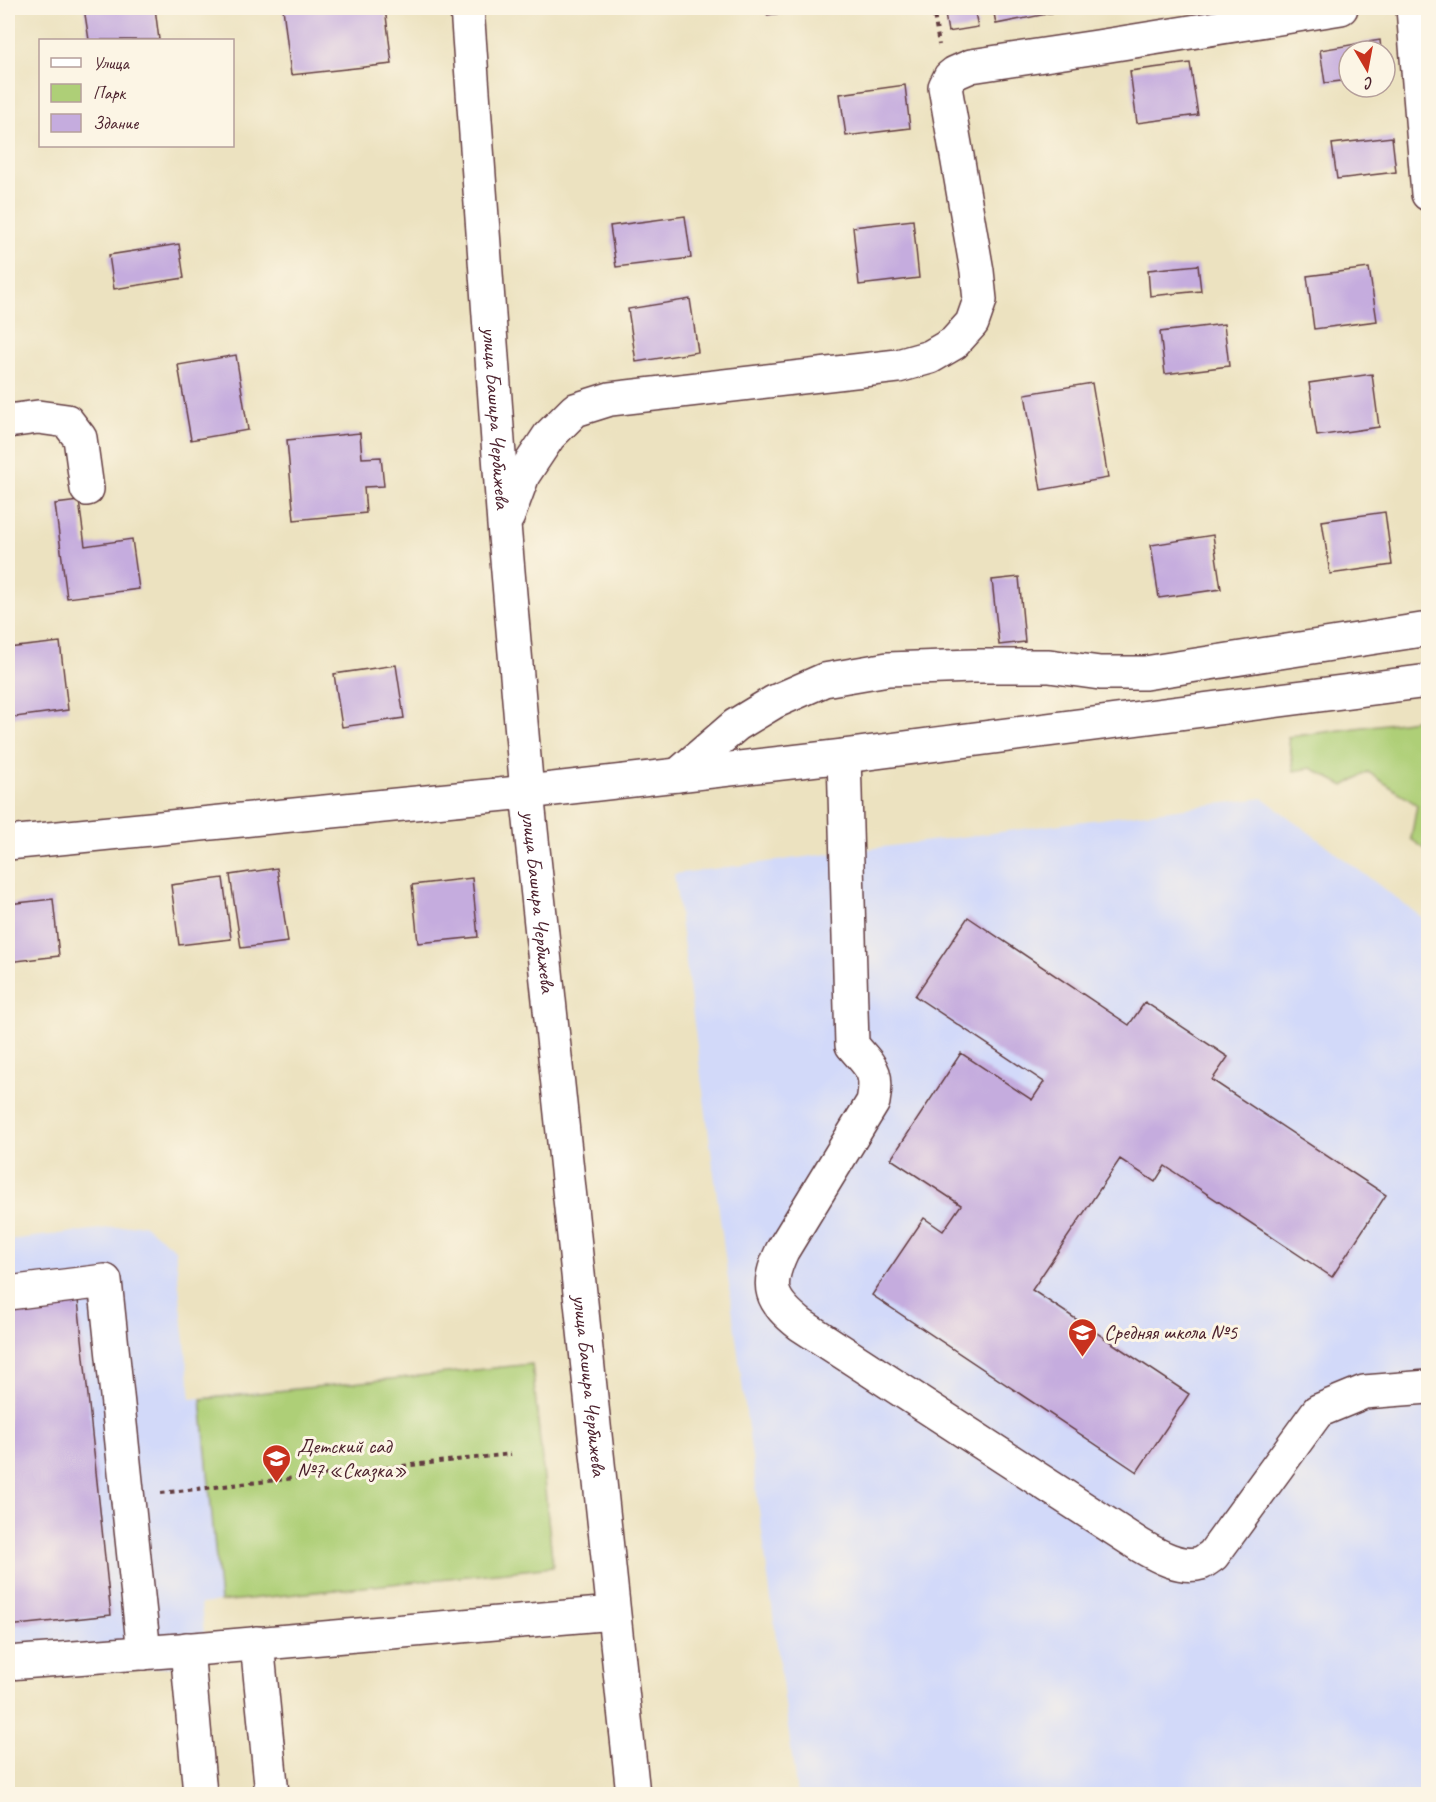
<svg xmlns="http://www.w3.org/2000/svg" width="1436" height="1802" viewBox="0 0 1436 1802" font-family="Caveat,sans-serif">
<rect width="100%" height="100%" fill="#fcf5e5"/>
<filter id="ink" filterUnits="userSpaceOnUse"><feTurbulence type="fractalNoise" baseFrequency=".0167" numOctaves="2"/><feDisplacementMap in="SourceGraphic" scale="12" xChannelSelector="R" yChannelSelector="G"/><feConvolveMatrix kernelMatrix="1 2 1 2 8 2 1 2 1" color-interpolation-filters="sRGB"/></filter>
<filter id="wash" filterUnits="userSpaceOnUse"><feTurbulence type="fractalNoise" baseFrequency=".008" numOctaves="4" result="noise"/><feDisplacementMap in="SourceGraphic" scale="24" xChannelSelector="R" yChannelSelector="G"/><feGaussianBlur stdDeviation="1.35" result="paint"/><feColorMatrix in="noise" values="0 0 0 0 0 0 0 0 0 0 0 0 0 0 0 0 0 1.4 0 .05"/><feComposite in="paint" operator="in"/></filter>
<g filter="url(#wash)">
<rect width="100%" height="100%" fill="#ece2c0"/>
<path fill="#d2d9f9" d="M1263,798L1428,922V1794H797L674,874Z
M143,1224L175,1249L191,1399L532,1364L553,1567L201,1604L207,1664L8,1679V1240Z"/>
<path fill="#aecf77" stroke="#7c7751" stroke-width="1.5" d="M1416,720H1428V851L1411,839L1417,805L1368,772L1344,786L1311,768L1294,771L1288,737Z
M532,1364L553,1567L220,1602L201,1399Z"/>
<g id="blocks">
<path fill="#c5acde" d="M84,8H155L159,40H89Z
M283,8H385L392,64L291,75Z
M765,8H812V9L767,15Z
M944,8H974L978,27L948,32Z
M993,8H1057V12L996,24Z
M1380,40L1381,51H1349V80L1325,83L1320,50Z
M1190,63L1198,115L1137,123L1130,71Z
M905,85L910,128L846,136L840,94Z
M1392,137L1396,172L1337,179L1332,144Z
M685,216L691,258L616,267L610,226Z
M913,220L919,278L859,285L853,227Z
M179,244L184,278L114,289L109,255Z
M1198,265L1201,291L1150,296L1148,270Z
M1369,268L1377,321L1314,329L1307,276Z
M690,299L698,352L636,362L628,309Z
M1224,324L1229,366L1165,374L1160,332Z
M236,355L248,430L191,440L178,365Z
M1372,374L1379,427L1317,436L1309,383Z
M1092,383L1108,478L1041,490L1025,394Z
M360,433L362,458L381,457L384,486L364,487L366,513L294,520L287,440Z
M79,501L85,546L132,539L139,589L67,598L55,504Z
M1385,512L1392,565L1330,574L1322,521Z
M1213,535L1221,589L1159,598L1151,545Z
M1019,577L1025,642L999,645L992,580Z
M60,642L68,710L8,718V648Z
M396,665L404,718L342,727L334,674Z
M277,868L288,942L241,948L230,875Z
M223,878L231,939L179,945L171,885Z
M472,878L478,937L418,943L412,885Z
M53,899L59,956L8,962V904Z
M968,917L1129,1025L1145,1002L1228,1057L1212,1080L1386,1195L1332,1277L1165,1166L1155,1182L1120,1159L1032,1290L1189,1394L1137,1472L872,1295L924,1218L943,1231L961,1205L891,1159L961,1053L1032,1100L1044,1082L915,996Z
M78,1300L111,1615L8,1626V1308Z"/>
</g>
</g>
<g filter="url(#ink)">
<use href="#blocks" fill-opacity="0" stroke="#623c41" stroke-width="1.5"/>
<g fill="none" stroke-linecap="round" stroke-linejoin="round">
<defs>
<g id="minor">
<path id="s1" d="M467,8L504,525L527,792L633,1794"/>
<path d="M1413,8L1428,194"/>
<path d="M8,421L38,417L67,421L80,438L87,489"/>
<path d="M508,516L523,475L549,436L575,410L610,399L898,366L930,357L954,343L972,323L980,300L977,271L945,87L950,77L955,73L971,66L1097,47L1341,8"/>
<path d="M844,756L852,1045C871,1068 879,1070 873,1102L782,1251C765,1288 770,1300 801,1325L1141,1546C1158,1556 1181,1569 1201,1563C1205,1561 1210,1557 1213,1555L1318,1411L1364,1392L1428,1387"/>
<path d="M678,775L736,725L774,702L824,680L888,669L973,666H1049L1100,673H1145L1428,629"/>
<path d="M8,843L527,792L844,756L1428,681"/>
<path d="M8,1293L105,1281L144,1653"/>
<path d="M257,1643L272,1794"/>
<path d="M187,1649L200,1794"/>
<path d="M8,1663L206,1648L613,1613"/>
</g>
</defs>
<use href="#minor" stroke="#623c41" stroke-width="36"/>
<path stroke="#623c41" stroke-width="4" stroke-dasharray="4.5 4.5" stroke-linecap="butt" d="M933,8L939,45
M161,1493L511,1454"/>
<use href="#minor" stroke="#fff" stroke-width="33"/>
</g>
</g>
<defs>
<symbol id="school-pin" viewBox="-11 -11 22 30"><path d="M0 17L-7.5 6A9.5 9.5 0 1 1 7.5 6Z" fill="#c8321e" stroke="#fcf5e5"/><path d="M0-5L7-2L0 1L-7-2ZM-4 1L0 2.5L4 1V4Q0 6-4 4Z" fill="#fff"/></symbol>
</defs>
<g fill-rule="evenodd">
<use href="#school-pin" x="1066" y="1316" width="33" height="45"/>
<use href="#school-pin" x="260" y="1442" width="33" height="45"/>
</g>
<g text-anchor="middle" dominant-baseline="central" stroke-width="6" stroke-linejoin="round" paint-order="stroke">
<g font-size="21" fill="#4a1f2b" stroke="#fcf5e5">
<text stroke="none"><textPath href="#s1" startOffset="411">улица Башира Чербижева</textPath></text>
<text stroke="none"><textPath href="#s1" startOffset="897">улица Башира Чербижева</textPath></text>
<text stroke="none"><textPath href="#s1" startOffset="1383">улица Башира Чербижева</textPath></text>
</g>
<g font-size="21" fill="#4a1f2b" stroke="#fcf5e5" text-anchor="start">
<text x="1104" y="1332">Средняя школа №5</text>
<text x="297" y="1446">Детский сад<tspan x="297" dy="24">№7 «Сказка»</tspan></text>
</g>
</g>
<rect width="1436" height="1802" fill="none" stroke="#fcf5e5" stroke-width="30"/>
<rect x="39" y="39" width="195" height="108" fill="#fcf5e5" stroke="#b59f9b" stroke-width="1.5"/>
<rect x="51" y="58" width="30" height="9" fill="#ffffff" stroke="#b59f9b" stroke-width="1.5"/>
<text x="93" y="69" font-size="18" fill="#4a1f2b">Улица</text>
<rect x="51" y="84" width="30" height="18" fill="#aecf77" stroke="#b59f9b" stroke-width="1.5"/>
<text x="93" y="99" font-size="18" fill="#4a1f2b">Парк</text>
<rect x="51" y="114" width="30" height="18" fill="#c5acde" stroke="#b59f9b" stroke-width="1.5"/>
<text x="93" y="129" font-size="18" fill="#4a1f2b">Здание</text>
<g transform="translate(1367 69) rotate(170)"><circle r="28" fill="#fcf5e5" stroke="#b59f9b" stroke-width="1.5"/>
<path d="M0-4.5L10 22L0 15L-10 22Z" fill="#c8321e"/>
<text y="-9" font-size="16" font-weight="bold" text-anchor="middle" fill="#4a1f2b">С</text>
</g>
</svg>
